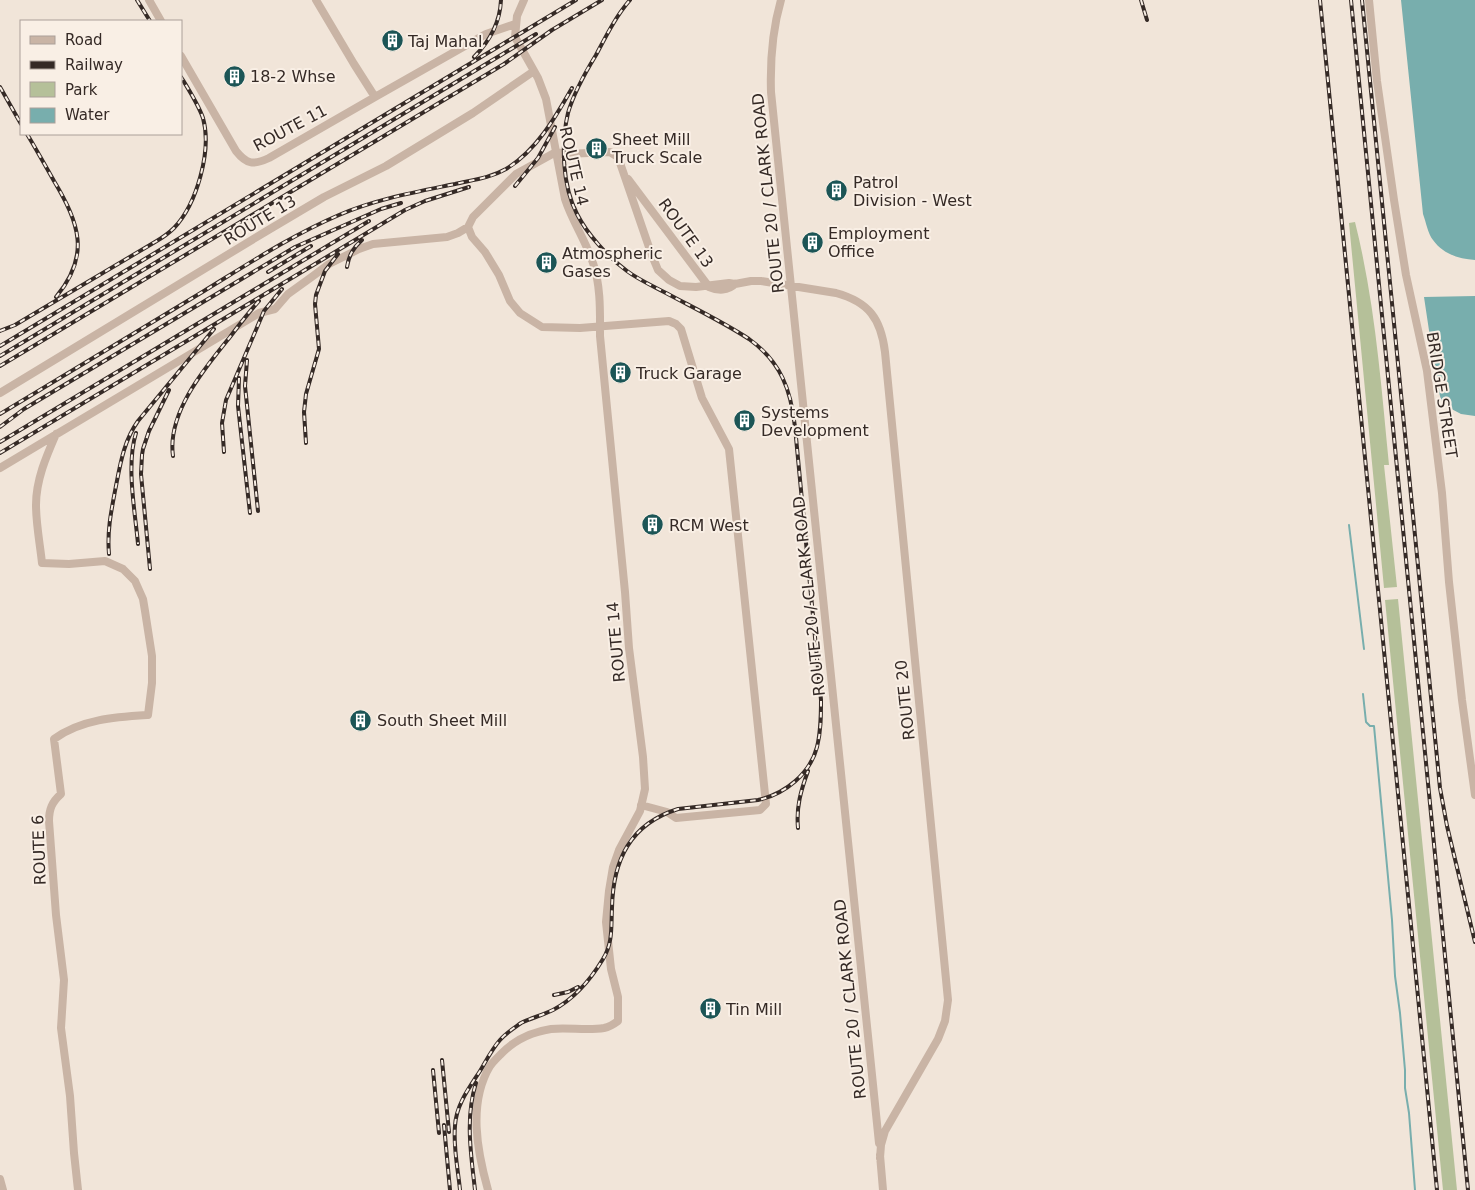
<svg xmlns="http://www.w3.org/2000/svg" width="1475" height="1190" viewBox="0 0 1475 1190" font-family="'DejaVu Sans',sans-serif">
<rect width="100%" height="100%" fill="#f1e5d9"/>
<path fill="#b5c099" d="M1355,222C1375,302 1381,383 1389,465H1384L1397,587L1384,588L1349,223Z
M1398,599L1457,1190H1443L1385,600Z"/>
<path fill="#78aead" d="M1401,0H1475V260C1459,259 1443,254 1433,240C1428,234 1426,222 1423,214Z
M1475,296V416L1461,414L1442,404L1437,384L1424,297Z"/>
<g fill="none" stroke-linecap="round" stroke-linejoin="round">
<path stroke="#78aead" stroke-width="2" d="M1349,525L1364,649
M1363,694L1366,722L1370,726H1374L1392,920L1395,976L1400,1013L1405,1070V1088L1409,1113L1415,1190"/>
<path stroke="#c9b4a5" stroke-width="8" d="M149,0L161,21
M316,0L354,64L375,97L486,34L515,24
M781,0C772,31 770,60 771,92L879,1143
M1369,0L1377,81L1394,200L1406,275L1427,371L1442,493L1449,582L1462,700L1475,795
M181,56L236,151C247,165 254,165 269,158L375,97
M628,179L709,287C718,291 728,291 735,284
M0,393L265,232L324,197L386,166L473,113L534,71
M56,434C46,457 36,480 36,505C36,524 40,544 42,563L69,564L105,561L123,569L135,581L143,599L145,611L152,656V683L148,715C116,717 81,719 54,739L61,794C52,802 49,809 49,821L56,915L64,980L61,1028L70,1096L74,1153L78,1190
M0,468L259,313L275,309L288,294L313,276L329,264L359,249L373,244L447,237L458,233L468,227
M641,805L667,812L676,818L760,810L766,804L729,449L702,398L681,329L676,324L669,321L580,328L542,327L520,313L510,301L499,275L485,252L472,237L468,227L473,217L516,174L556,152L567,154L610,152L618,157L651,253L658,270L669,280L680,286L696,287L729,283L735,284L751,281H761L836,293C869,302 881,319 885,352L948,1000L945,1021L938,1039L885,1131L881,1145L880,1158
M880,1155L883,1190
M0,1179L3,1190
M488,1190C477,1151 468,1103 490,1066C493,1062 497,1058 500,1055C514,1040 531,1032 551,1029C568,1027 587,1031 604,1028C609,1027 614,1024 618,1021V997L611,969L606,922L609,891L613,867L619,850L640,811L645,789L643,757L629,648L625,592L600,336C600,313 601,286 593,263C586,241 572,221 565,199L546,99L538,78L515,37L517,16L524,0"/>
<defs>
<path id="rail" d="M137,0L150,21
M1141,0L1147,20
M1320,0L1437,1190
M1351,0L1468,1190
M1362,0L1440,788L1447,826L1475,942
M474,57C490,41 500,23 501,0
M0,87L21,124
M27,134C36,149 45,165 54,181C79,223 91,255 56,297
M515,186L538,158L555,127
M347,267C349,255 353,248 362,240
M268,272L311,246
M0,331L15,325L155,242C162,238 169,233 174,228C197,204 212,150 203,118C198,104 189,90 181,77
M0,346L576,0
M0,356L536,34
M247,360L245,386L258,511
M0,366L504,64L552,30L602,0
M239,378L238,406L250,513
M0,414C68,373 136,332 204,291C248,264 292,235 339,215C376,199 416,192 455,184C472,180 490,178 506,169C536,151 555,118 572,88
M0,427L24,409L295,247L381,209L401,203
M136,433C126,465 135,511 138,544
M0,442L369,221
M306,443L304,412L306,394L319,349L315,304L316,295L325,271L338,254
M224,452L222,423L226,400L264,311L282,289
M0,453L405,210L425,201L469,187
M173,456C167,413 204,369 230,337C239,325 249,312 259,301
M109,554C107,532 111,512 115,491C120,466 123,442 138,421L214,329
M150,569L141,474L142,455L143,449L149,431L169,390
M798,828C796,807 801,790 808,771
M554,995L568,992L578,987
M442,1060L449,1132
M433,1070L439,1133
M444,1125L450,1190
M460,1190C458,1169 453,1147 455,1126C456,1105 469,1088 480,1071C486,1061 492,1049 500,1040C506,1033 514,1028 521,1023C531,1018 543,1015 553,1010C574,999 591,979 603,959C613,943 611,927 612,908C613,860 630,824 678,809L758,800C785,794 810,774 817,747C821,731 821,716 821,700L795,427C791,390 781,362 749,339C723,322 694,308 666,293C653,286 639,280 627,271C608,257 587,234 577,214C562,185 561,143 568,113C574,92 585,73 596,55C606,36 616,16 630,0
M475,1190C471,1154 465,1118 476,1083"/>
</defs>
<use href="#rail" stroke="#352a26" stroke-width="4"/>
<use href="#rail" stroke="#f9efe5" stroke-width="2" stroke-dasharray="5.5" stroke-linecap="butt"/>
</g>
<defs>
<symbol id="building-disc" viewBox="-11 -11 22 22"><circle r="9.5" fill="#1c5556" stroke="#f9efe5"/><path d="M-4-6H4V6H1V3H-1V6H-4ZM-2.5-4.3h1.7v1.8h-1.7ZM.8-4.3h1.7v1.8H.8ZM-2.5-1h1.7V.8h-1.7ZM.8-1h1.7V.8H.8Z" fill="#fff"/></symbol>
</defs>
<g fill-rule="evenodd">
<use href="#building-disc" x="380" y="28" width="25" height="25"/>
<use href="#building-disc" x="222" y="64" width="25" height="25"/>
<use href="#building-disc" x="584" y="136" width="25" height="25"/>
<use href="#building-disc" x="824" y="178" width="25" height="25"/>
<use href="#building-disc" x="800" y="230" width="25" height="25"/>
<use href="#building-disc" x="534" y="250" width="25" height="25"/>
<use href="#building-disc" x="608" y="360" width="25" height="25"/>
<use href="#building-disc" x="732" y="408" width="25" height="25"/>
<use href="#building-disc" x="640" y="512" width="25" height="25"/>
<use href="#building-disc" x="348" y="708" width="25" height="25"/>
<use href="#building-disc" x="698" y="996" width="25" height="25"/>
</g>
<g text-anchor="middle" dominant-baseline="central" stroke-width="4" stroke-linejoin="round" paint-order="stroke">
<g font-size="16" fill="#352a26" stroke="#f9efe5" text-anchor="start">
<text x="408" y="41">Taj Mahal</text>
<text x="250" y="76">18-2 Whse</text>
<text x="612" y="139">Sheet Mill<tspan x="612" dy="18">Truck Scale</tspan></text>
<text x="853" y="182">Patrol<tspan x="853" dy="18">Division - West</tspan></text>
<text x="828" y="233">Employment<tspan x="828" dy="18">Office</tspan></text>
<text x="562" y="253">Atmospheric<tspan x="562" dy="18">Gases</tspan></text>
<text x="636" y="373">Truck Garage</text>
<text x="761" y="412">Systems<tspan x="761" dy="18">Development</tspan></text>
<text x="669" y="525">RCM West</text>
<text x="377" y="720">South Sheet Mill</text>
<text x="726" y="1009">Tin Mill</text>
</g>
<g font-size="16" fill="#352a26" stroke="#f9efe5">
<text transform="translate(290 128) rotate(-28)">ROUTE 11</text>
<text transform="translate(574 166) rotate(77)">ROUTE 14</text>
<text transform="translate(768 193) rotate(-96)">ROUTE 20 / CLARK ROAD</text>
<text transform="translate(260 220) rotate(-31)">ROUTE 13</text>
<text transform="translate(686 233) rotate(54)">ROUTE 13</text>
<text transform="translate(1442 395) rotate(81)">BRIDGE STREET</text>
<text transform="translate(809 596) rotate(-96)">ROUTE 20 / CLARK ROAD</text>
<text transform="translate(616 642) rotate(-95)">ROUTE 14</text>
<text transform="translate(905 700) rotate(-96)">ROUTE 20</text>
<text transform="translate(39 850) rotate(-92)">ROUTE 6</text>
<text transform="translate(850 999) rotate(-96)">ROUTE 20 / CLARK ROAD</text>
</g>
</g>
<rect x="20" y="20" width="162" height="115" fill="#f9efe5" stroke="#aba099"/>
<rect x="30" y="36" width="25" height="8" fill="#c9b4a5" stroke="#aba099"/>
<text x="65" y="45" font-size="15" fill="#352a26">Road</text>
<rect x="30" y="61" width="25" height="8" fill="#352a26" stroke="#aba099"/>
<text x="65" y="70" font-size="15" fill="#352a26">Railway</text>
<rect x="30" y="82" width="25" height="15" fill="#b5c099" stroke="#aba099"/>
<text x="65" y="95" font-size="15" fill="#352a26">Park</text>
<rect x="30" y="108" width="25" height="15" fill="#78aead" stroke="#aba099"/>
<text x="65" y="120" font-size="15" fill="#352a26">Water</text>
</svg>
